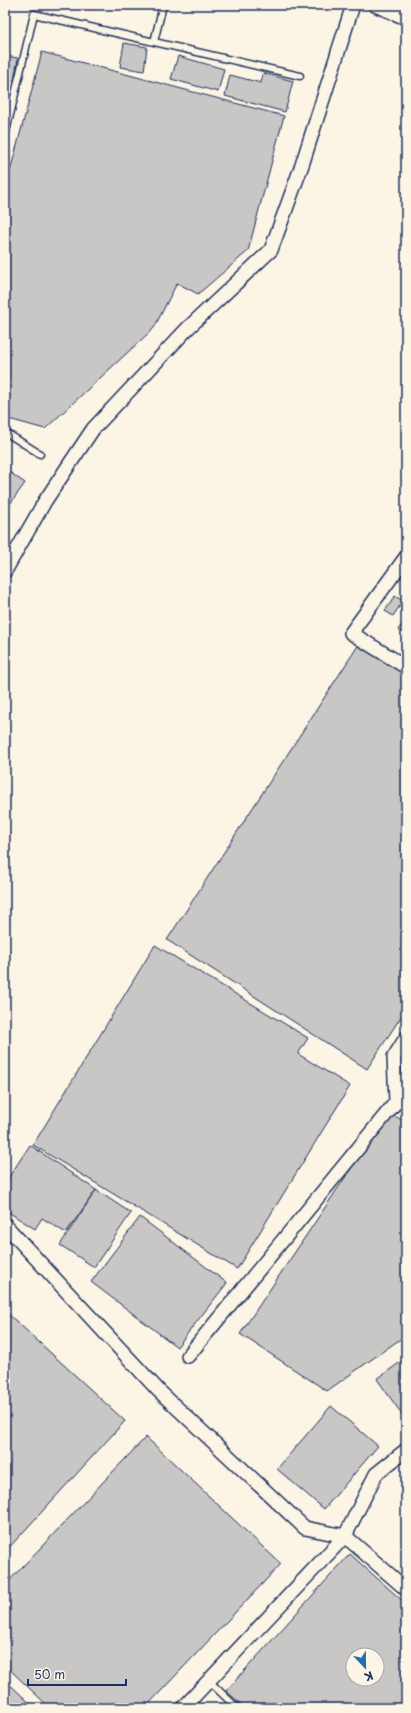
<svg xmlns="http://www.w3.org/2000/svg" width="411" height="1713" viewBox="0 0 411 1713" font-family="'Playpen Sans',sans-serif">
<rect width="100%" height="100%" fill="#fcf5e5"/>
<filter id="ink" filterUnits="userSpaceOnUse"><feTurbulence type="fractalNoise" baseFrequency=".025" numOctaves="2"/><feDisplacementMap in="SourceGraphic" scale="8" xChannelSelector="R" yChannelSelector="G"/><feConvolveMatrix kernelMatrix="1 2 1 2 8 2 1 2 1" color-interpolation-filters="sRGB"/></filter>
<g filter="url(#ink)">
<path fill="#c8c7c6" stroke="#1b2f5e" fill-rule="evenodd" d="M5,34L8,35L5,47Z
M124,43L147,47L144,71L120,67Z
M42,52L284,116L248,251L198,294L177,283L154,328L45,429L5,418V190Z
M5,56L18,58L14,81L5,79Z
M178,56L224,69L218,92L171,79Z
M263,73L293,81L285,112L225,96L230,75L261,83Z
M5,469L25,483L5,511Z
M395,596L403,601L393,616L385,611Z
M406,618V635L398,630Z
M361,641L406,670V1009L367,1069L167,940Z
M155,945L308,1038L298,1054L350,1086L237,1269L33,1145Z
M406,1078V1093L399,1089Z
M389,1112L406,1123V1335L327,1391L240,1334Z
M30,1145L96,1190L66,1233L42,1218L35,1229L5,1210V1183Z
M96,1190L131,1213L94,1267L60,1245Z
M140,1217L227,1283L177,1347L91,1282Z
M5,1311L125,1421L5,1552Z
M406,1358V1420L377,1379Z
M331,1406L378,1446L324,1509L277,1469Z
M146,1437L281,1564L145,1708H50L5,1665V1585Z
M350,1554L406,1604V1708H246L226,1691ZM353,1655H377V1679H353Z
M5,1680L35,1708H5Z
M219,1703L224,1708H214Z"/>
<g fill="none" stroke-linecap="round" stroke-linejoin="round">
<defs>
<path id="lane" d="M154,42L163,5
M5,136L34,14L300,76
M5,432L40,454
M396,1102L406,1109
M209,1681L237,1708"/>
<path id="street" d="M375,5L406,18
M406,557L351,633L406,667
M5,571L45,501L93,429L188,328L271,250L302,165L353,5
M5,1225L159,1391L305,1528L345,1536
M188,1356L396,1102L394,1057L406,1038
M406,1450L376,1474L345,1536L406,1589
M183,1708L345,1536"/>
</defs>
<use href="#lane" stroke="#1b2f5e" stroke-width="9"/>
<use href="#street" stroke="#1b2f5e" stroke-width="16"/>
<use href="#lane" stroke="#fcf5e5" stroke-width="6"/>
<use href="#street" stroke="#fcf5e5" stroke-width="13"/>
</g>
</g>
<rect width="411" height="1713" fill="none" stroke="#fcf5e5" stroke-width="20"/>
<rect x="10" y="10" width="391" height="1693" fill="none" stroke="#1b2f5e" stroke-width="1.5" filter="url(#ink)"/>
<g transform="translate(365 1667) rotate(158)"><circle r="19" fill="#fcf5e5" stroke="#a2a6af"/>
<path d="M0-3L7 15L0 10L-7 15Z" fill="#1f6fb2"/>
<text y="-6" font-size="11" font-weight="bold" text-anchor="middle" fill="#1b2f5e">K</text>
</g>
<path d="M28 1679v6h98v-6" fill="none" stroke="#1b2f5e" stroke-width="2"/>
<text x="34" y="1679" font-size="12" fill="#1b2f5e" stroke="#fcf5e5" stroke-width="3" paint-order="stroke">50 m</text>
</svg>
